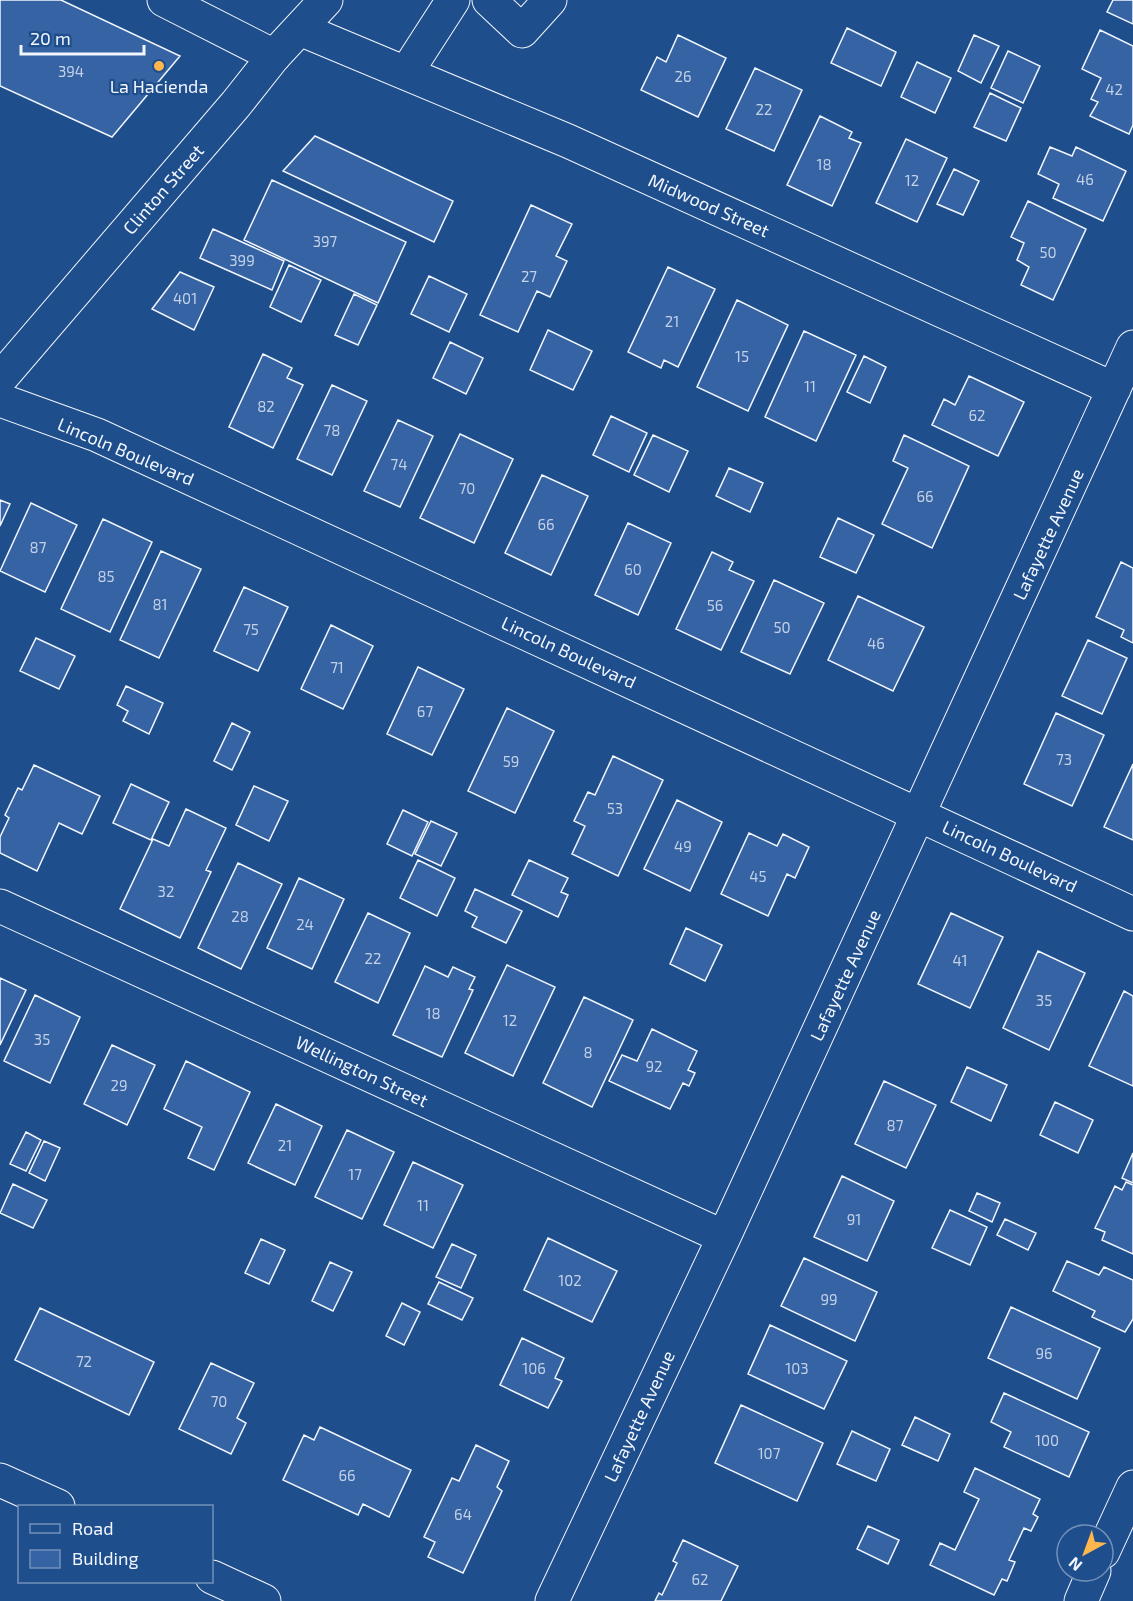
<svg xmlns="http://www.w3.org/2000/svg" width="1133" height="1601" viewBox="0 0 1133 1601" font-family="'Exo 2',sans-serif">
<rect width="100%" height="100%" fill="#1f4e8c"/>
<path fill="#3563a3" stroke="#f2f6ff" stroke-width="1.5" d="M0,0H61L180,56L112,137L0,86Z
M1113,0H1133V24L1107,12Z
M847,28L896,52L881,86L831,63Z
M1100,30L1133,46V125L1129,134L1090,116L1098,102L1091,99L1101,78L1082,69Z
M678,35L726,58L698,117L641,90L657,57L666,62Z
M974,35L999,46L981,83L958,71Z
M1008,51L1040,66L1023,103L991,88Z
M917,62L951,78L935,113L901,97Z
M755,68L802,90L774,151L726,129Z
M990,93L1021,108L1006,141L974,127Z
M820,116L852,132L849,138L861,143L832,206L787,185Z
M315,136L453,201L434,242L283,171Z
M906,139L947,158L917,222L876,203Z
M1050,147L1072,156L1076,147L1126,171L1103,221L1053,198L1059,184L1038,174Z
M954,169L979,181L963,215L937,204Z
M272,180L406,242L378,303L244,240Z
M1028,201L1086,229L1053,300L1021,285L1029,267L1017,260L1024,243L1011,237Z
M531,205L572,224L556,256L567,261L550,297L537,291L518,332L480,315Z
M213,229L284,261L272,290L200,258Z
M289,265L321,280L301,322L270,307Z
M668,267L715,289L678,367L664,360L661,368L628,352Z
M180,272L214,287L194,330L152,309Z
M429,276L467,294L449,332L411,314Z
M354,294L377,305L358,345L335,335Z
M737,300L788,325L748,411L697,387Z
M548,330L592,351L573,390L530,370Z
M804,331L856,355L816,441L765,417Z
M450,342L483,358L466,394L433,378Z
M263,354L292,368L287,378L303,385L273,448L229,427Z
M864,356L886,367L870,403L847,392Z
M969,376L1024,402L998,456L932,425L944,399L955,405Z
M332,385L367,401L332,475L297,459Z
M611,416L647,433L629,472L593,455Z
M398,420L433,436L400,507L364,491Z
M460,434L513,459L474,543L420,518Z
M653,435L688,451L669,492L634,475Z
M904,435L969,466L932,548L882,524L908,468L893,461Z
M729,468L763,483L750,512L716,496Z
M542,475L588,496L551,575L505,553Z
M0,500L10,504L0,526Z
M31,503L77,525L45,592L0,571Z
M838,518L874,535L856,573L820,557Z
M103,519L152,542L110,632L61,609Z
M628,523L671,543L638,615L595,595Z
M161,551L201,569L159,658L120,640Z
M712,552L733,562L729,570L754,581L721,650L676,629Z
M1121,562L1133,568V643L1121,637L1124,630L1096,617Z
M774,580L824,603L790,674L741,652Z
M244,587L288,607L258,671L214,651Z
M858,596L924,627L893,691L828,660Z
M331,625L373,646L343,709L301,689Z
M36,638L75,656L59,689L20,671Z
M1088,640L1127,658L1102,714L1062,696Z
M418,667L464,689L432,755L387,734Z
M126,686L163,703L149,734L123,721L128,711L117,705Z
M507,708L554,731L515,813L468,791Z
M1056,713L1104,735L1072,806L1024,784Z
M232,723L250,732L232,770L214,761Z
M613,756L663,780L618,876L572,854L585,826L574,821L588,792L595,795Z
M1133,764V840L1104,827Z
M34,765L100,796L82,834L59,823L37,871L0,853V837L9,818L5,815L18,788L22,790Z
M131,784L169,802L151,840L113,823Z
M254,786L288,801L269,841L236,825Z
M677,800L722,822L690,891L644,869Z
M186,809L226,828L206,870L211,872L180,938L120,909L153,839L169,846Z
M403,810L428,822L412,856L387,844Z
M431,821L457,833L441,866L415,854Z
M749,833L777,846L783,834L809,847L795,878L787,874L768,916L721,894Z
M418,860L455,878L437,916L400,898Z
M529,860L568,878L561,892L568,895L558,917L512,895Z
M238,863L282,884L241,969L198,948Z
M299,878L344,899L312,969L267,948Z
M475,889L522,911L506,943L472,927L477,917L465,911Z
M368,913L410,933L378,1003L335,982Z
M951,913L1003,937L970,1008L918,984Z
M686,928L722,945L705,981L670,964Z
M1038,951L1085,973L1049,1050L1003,1028Z
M507,965L555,987L513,1076L465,1053Z
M425,966L448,977L453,967L475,977L469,989L473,990L442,1057L393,1035Z
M0,978L26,990L0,1045Z
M1124,991L1133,996V1086L1089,1066Z
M35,995L80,1017L50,1083L4,1061Z
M584,997L633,1020L592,1107L543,1083Z
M652,1029L697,1051L688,1070L695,1073L689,1086L683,1083L670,1109L609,1081L622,1055L637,1061Z
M112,1045L155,1065L127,1125L84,1104Z
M186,1061L250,1092L214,1170L188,1158L202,1127L164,1109Z
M967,1067L1007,1085L991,1121L951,1102Z
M884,1081L936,1105L906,1168L855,1144Z
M1055,1102L1093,1120L1078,1153L1040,1135Z
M276,1104L322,1126L295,1185L248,1163Z
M347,1130L394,1152L362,1219L315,1197Z
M26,1132L41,1140L26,1171L10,1164Z
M44,1141L60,1148L45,1181L29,1173Z
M1133,1153V1183L1122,1178Z
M413,1162L463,1185L433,1248L384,1225Z
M842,1176L894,1201L867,1261L814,1237Z
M1126,1182L1133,1185V1254L1102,1240L1105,1232L1095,1228L1115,1186L1122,1190Z
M13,1184L47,1200L33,1228L0,1213Z
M977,1193L1000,1203L992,1222L969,1211Z
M950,1210L987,1227L970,1265L932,1248Z
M1005,1219L1036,1233L1028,1250L997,1235Z
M548,1238L617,1271L592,1322L524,1290Z
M261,1239L285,1250L269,1284L245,1273Z
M452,1244L476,1255L461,1288L436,1277Z
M804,1258L877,1292L855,1341L781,1306Z
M1067,1261L1099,1275L1104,1267L1133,1280V1319L1125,1332L1092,1317L1095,1311L1053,1291Z
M330,1262L352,1272L333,1311L312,1301Z
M439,1282L473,1298L462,1320L428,1304Z
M402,1303L420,1312L404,1345L386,1336Z
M1011,1307L1100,1348L1077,1399L988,1358Z
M40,1308L154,1362L129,1415L15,1360Z
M770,1325L847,1361L824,1409L748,1374Z
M522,1338L564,1358L555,1378L562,1381L548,1408L500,1385Z
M211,1363L254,1383L237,1418L246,1423L231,1454L179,1429Z
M1004,1393L1089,1432L1069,1477L1004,1447L1011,1432L991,1422Z
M741,1405L823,1443L797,1501L715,1463Z
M915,1417L950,1434L938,1461L902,1445Z
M320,1427L411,1470L389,1517L363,1504L358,1515L283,1480L304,1435L314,1440Z
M852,1431L890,1449L876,1481L837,1464Z
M476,1445L509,1461L497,1487L502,1491L463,1573L428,1557L435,1542L424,1537L452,1478L459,1481Z
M975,1468L1040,1499L1033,1514L1038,1517L1031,1531L1024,1528L1009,1560L1015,1562L1007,1581L1002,1579L994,1595L930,1565L940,1543L955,1550L979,1499L964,1492Z
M868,1526L899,1540L888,1564L857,1549Z
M683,1540L738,1566L721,1601H655L659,1593L662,1595L677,1563L673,1561Z"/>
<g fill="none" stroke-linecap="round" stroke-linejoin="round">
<defs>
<path id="minor" d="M164,0L274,56
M489,0L522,31L550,0
M300,29L568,141L1114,389
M406,73L453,0
M0,400L97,435L1133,914
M0,906L724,1237
M0,1480L58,1506
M1103,1552L1133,1487
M212,1577L264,1601
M552,1601L724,1237L1133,347
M1081,1601L1094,1571"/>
<path id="major" d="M0,379L236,104L274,56L326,0"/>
</defs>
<use href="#minor" stroke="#f2f6ff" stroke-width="35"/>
<use href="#major" stroke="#f2f6ff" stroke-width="35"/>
<use href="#minor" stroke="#1f4e8c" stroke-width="33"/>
<use href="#major" stroke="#1f4e8c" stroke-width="33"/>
</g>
<circle fill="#ffb74d" stroke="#1f4e8c" stroke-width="2" cx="159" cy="66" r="6"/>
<g text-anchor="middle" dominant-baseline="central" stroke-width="4.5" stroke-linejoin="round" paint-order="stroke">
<g font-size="15" fill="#c3d1e8">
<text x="71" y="71">394</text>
<text x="683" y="76">26</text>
<text x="1114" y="89">42</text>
<text x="764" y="109">22</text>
<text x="824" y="164">18</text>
<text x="1085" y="179">46</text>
<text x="912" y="180">12</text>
<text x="325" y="241">397</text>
<text x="1048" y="252">50</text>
<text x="242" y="260">399</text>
<text x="529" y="276">27</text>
<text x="185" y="298">401</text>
<text x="672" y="321">21</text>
<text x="742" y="356">15</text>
<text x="810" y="386">11</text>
<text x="266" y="406">82</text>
<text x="977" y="415">62</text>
<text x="332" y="430">78</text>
<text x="399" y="464">74</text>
<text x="467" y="488">70</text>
<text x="925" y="496">66</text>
<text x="546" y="524">66</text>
<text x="38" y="547">87</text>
<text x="633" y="569">60</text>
<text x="106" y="576">85</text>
<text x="160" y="604">81</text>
<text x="715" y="605">56</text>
<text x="782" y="627">50</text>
<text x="251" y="629">75</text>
<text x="876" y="643">46</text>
<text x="337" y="667">71</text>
<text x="425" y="711">67</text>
<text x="1064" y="759">73</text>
<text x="511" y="761">59</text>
<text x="615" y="808">53</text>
<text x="683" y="846">49</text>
<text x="758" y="876">45</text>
<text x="166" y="891">32</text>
<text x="240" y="916">28</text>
<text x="305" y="924">24</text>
<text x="373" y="958">22</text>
<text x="960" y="960">41</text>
<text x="1044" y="1000">35</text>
<text x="433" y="1013">18</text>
<text x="510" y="1020">12</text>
<text x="42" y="1039">35</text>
<text x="588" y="1052">8</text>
<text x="654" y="1066">92</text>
<text x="119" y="1085">29</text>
<text x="895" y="1125">87</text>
<text x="285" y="1145">21</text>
<text x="355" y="1174">17</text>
<text x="423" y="1205">11</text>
<text x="854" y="1219">91</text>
<text x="570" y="1280">102</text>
<text x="829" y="1299">99</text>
<text x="1044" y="1353">96</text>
<text x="84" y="1361">72</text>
<text x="534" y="1368">106</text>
<text x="797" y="1368">103</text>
<text x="219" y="1401">70</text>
<text x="1047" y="1440">100</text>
<text x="769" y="1453">107</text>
<text x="347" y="1475">66</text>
<text x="463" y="1514">64</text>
<text x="700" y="1579">62</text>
</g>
<g font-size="18" fill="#f2f6ff" stroke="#1f4e8c">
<text x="159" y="86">La Hacienda</text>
</g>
<g font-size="18" fill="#f2f6ff" stroke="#1f4e8c">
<text transform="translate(163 189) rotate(-49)">Clinton Street</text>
<text transform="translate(709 205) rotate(24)">Midwood Street</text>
<text transform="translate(126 451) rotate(23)">Lincoln Boulevard</text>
<text transform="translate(1048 534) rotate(-65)">Lafayette Avenue</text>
<text transform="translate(569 652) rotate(25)">Lincoln Boulevard</text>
<text transform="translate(1010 856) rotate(25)">Lincoln Boulevard</text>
<text transform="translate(845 975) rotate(-65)">Lafayette Avenue</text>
<text transform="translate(362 1071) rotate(25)">Wellington Street</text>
<text transform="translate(639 1416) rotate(-65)">Lafayette Avenue</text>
</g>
</g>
<rect x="18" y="1505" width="195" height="78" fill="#1f4e8c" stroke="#7391ba" stroke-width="1.5"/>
<rect x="30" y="1524" width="30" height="9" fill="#1f4e8c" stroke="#7391ba" stroke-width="1.5"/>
<text x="72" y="1535" font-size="18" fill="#f2f6ff">Road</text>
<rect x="30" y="1550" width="30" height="18" fill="#3563a3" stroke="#7391ba" stroke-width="1.5"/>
<text x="72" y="1565" font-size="18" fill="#f2f6ff">Building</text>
<g transform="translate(1085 1553) rotate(221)"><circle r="28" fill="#1f4e8c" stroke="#7391ba" stroke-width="1.5"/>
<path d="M0-4.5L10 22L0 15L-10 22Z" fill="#ffb74d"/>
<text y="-9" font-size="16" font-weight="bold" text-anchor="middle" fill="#f2f6ff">N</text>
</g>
<path d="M21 45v9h123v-9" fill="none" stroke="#f2f6ff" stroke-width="3"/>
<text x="30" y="45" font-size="18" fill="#f2f6ff" stroke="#1f4e8c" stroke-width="4.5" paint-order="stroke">20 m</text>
</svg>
